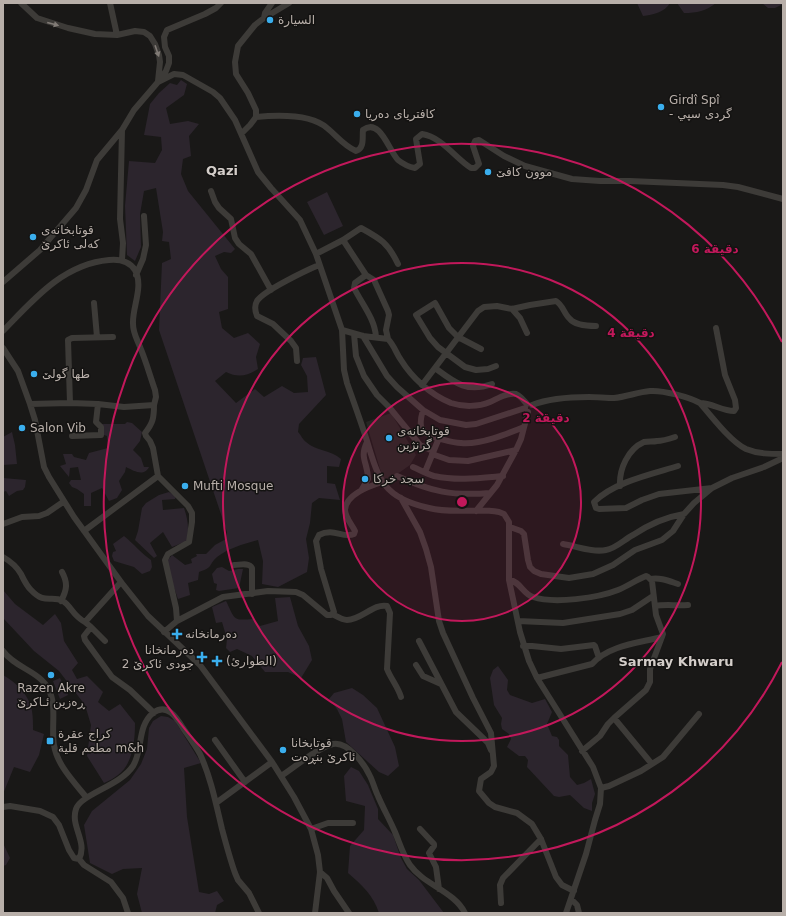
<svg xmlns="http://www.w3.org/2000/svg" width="786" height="916" viewBox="0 0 786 916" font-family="'DejaVu Sans','Noto Sans Arabic',sans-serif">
<rect width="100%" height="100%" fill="#191817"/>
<path fill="#262523" d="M391,413L416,455L410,465L386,482L380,469L366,422Z"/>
<path fill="#2c252d" d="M637,3H670C665,12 653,15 643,16Z
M677,3H716C706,11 697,13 684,13Z
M762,3H783V4L775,8H768Z
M181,80L187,84L184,95L166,108L170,124L188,121L199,124L189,136L191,156L183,159L181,174L188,191L235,249L231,253L224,252L215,256L221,269L228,277V309L219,312L222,328L234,338L248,333L260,344L256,357L258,369C247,376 238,378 226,372L215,381L236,403L255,389L264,397L282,386L294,393L308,392L307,376L301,365L303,358L316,357L326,395L299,424L298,432C301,435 303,440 306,442C316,451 331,450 341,459L339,467L327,466V483L335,484L340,500L319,498L312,503L310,523L306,539L309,558L307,572L278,587L262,584L263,561L258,540C244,544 229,548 217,557C208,565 214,567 199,572L198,580L188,583L190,595L178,599L168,570V560L172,555L185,565L192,563L191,559L197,556L196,554H206L215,545L226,539L227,532L159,330L162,263L171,259L169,242L162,241L163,232L156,188L144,191L140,214L141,247L135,261L127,255L125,206L129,161L155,163L162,150L161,137L144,135L150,104L159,93L170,83L177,85Z
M327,192L343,226L324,235L307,202Z
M127,422L132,423L142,432L140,441L133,450L141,458L144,467H149C144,477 134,471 126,467L125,472L119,481L122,490L117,498L109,501L102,488L91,493V506H84V494L77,489L72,487L69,483L71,480H81L78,467L70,468L69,477L60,466L66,464L63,454H72L74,457L86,460L89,453L108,448L107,436L104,435L102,424H125Z
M12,432L15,445L17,464L3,465V437Z
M3,478L26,480L25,487L23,490L17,491L9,496L6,491L3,492Z
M169,492L176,496L175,499L162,500L163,510L184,508C188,519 189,529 187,541L172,547L163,532L150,543L157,556L154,558L135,540L138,531L142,508L146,503L159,495Z
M124,536C134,544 141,553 151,560L152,567L150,571L142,574L134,567L114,561L112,556L113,552L116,551L113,544Z
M222,567L229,571L238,569H243L239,588L219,591L216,590L217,584L214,583L212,574L217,568Z
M3,590L15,604L43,625L55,614L61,623L64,641L78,663L72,670L77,679L87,676L103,692L98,702L109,711L120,704L135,723C135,740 133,764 118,775C114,778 109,781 104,783L87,756L91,725L85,705L59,671L34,651L3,618Z
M290,597L298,626L309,646L312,660L301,678L288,672H265L252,656L237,649L230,652L226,648L227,639L222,622L216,623L212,607L226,601C235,619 232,621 253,619L260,626L278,621L275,598Z
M498,666L508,680L507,690L510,695L532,703L545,699L552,712L547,724L552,736L557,737L559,740V746L568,755L570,777L577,785L584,783L591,779L595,794L592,803V811L584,808L570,795L559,797L554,796L527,767L528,760L525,756H519L507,747L511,739L509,734L502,729L501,724L502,718L494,705L490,678L493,670Z
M3,675C16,682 30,696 32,711C33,717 33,724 33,730L44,734L39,755L30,772L14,767L3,794Z
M60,678L68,695L60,699L53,681Z
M352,688L363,695L377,708L395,747L399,766L388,776L379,772L346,742L342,719L337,709L329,699L334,693Z
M161,716L168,717L175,721L201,763L184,768L187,817L199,892L209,894L217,891L224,901L217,905L215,913H142L137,894L142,868L123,869L112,874L90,863L84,825L92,811L130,780L141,764L147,749L149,728L153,721Z
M351,767L359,771L368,785L378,809V819L393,835L401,858L407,869L419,880L444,913H379C373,895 362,885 348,873L350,846L364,830L365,806L346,801L344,776Z
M3,843L10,858L6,865L3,866Z"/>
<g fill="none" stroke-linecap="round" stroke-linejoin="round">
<path stroke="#3d3b38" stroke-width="6" d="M21,3L37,18L68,28L95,34L117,35L135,31L144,32L150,36L155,44L159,55L160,62L158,81
M110,3L117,35
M264,18L265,13L272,3
M158,82L174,74L183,75L213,92L220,98L235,120L258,172L271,188L300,220L316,254L342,330L344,370L347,383C354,403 361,422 367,441C379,481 384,498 429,508C452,514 476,508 499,512L504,514L509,522V580L520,632L529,661L537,678L593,767L601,788L600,804L595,820L586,854L566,913
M256,117C277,115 311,114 327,128C337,136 344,146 356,151C365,148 362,137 363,130C380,117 389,151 398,160C403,164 409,167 415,168L420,164L416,139L422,134C442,137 456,159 471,168H475L479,164L473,146L475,141L479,140L504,156L525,166L572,179L600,181H630L723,185L738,187L783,199
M242,133L250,125L256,117V110L248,93L236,74L235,62L238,46L255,25L264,18L289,3
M211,191L215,202L219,208L231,219L235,238L239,244L251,254L271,290
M343,240L366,275L374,280L388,311L389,315L386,330L388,339
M316,254L343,240L361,228C381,239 388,243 398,264
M122,260L123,243L120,219L122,130
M136,275L143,259L146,245L144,216
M366,275L355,283L354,288C362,304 375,319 376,337
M3,282L40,250L76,208L86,190L97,160L122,130L134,110L158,82L166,71L169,63V56L165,47L164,37L167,30L205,14L216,8L221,3
M94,303L97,337
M512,309L520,318L527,333
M342,330L363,336L388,339C394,345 396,353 401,360C412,378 431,395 451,403C463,407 478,407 490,402C497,399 508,392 516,394C521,396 524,401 527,404
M3,331C33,300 63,264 109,260C119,259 129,261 135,270C144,287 132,307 133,324C133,333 137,339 140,347C146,361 150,376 155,390L156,397L154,405
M354,334L356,356L364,376L377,395L389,407L420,445L433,451
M363,336L387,376L397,387L423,410L440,420L466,425L476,424L525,408
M3,348L18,371L30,404L35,420L44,467L49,477L74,517L121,582L148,616L200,665L272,762L294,797L311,829L318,855L320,872L315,913
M481,349L458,337L449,328L435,303L416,315L430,338L438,347L465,367L476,370L488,369L496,366
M297,361L296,348L291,341L273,324L257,316C255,311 254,306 257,301C263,291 307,270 319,265
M435,368C455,383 467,393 492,384
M422,385L478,311L484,307L497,306L512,309L530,305L556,301C563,305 564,314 570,319C575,325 588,326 596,326
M70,403L68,340L72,338L113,337
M700,403C712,403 722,411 734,411L736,408L735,400L725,375L716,328
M30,404L70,403L98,404L124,407L154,405C154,418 153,423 145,433L146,436L150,441L153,448L158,476L188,506L192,513V522L189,542L168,554L165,560L176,608L177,621
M532,405C550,398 570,397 589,397C597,397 606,398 614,398C626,397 638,392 650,391C663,390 689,397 700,403C711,416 731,442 746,449C758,454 771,454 783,454
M423,410C418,427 420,433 437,438C445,440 453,443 461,443C480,445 507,434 524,427
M72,436L101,435V427L96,422L98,404
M432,454L449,460L468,461L516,450
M678,466C652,474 614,482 594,502L596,508L599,509L626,508L642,500L659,494L712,488
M413,467C420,470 427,474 434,476C457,481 480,478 503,476
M425,472L439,438
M397,476C432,492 452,496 490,493
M620,486C619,469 628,449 644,442C648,441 653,442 657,441C663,441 669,439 675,437
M362,489L368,479C368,463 359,458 367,442
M401,498L420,532L426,549L431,567L439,621L443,633L473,698L491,733L494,766L491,772L481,779L479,791L489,803L495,807L517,813L532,824L541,839L556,877L562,885L574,891
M476,511L497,485L516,450L521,439L528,412
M3,524L22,517L39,516L47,513L63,502
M510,527L521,531L524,534L528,560L530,567L534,571L541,574L569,578L593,574L613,565L635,550L662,540L673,531L684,514L694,503L712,488L732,478L764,467L783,458
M84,531L158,476
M563,544C576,546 593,553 606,550C615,549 625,539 633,535C648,525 666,517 684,514
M3,557C10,561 17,567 21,574C24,580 26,585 31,590C45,605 51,595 63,601C71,606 73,616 85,622L121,582
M234,565C240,565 249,562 252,568V594
M650,579C660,577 669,581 678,584
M509,580C520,581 523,594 533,597C554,604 598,598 618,590C628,586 636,580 646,576L648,577L652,581L656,615L663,634L650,669V682L646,690L614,718L608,724L600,736L582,751
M61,601C67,590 68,583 62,572
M655,606C666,604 676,606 688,605
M332,614C336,616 342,620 347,620C361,620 374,603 387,606L390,613L387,669C391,679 398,687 401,697
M518,621L563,623L620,614L632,610L653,596
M85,622L91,627L84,636L85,640L112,677L130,690L154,713
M91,627L105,641
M164,632L177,621L223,597L268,591L296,592L303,595L327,615H331L334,612L321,569L316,541L319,535C334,527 343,539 354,534L355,531C352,525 345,517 345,510C346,494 370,486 382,482
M419,641L456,712L483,738L488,743L491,750
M523,646H532L561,649L594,645L595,646L599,658
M3,651C15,668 40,671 49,690C57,706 51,728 54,745C57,765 74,782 86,797
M416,665L423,676L441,684
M537,678L592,664C609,645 639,643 662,637
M614,718L651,763
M215,740L245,782
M281,776C295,767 318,747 333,744C348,741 365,765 370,776C373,782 375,790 378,796C383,808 390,820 395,832C400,844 403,855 410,865C424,885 454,891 465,913
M601,788L609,786L641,771L663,757L699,714
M216,803L272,762
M3,807L10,806L40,811L53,817L59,825L69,850L74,858L79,859L84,865L111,882L123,898L128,913
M311,829L328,823H353
M420,829L434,844V846L429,853L436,867L439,889
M79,859C88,842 70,826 76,809C81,794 120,786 133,766C143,750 137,726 153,713C167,702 177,718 183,728C189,737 195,745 200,754C211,778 216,804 222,829C226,844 230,859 235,873L238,880L249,893L259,913
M320,872L327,878L334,891L349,913
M571,899L577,905L579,913
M501,903L500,885L503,878L541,839"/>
</g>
<defs><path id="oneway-solid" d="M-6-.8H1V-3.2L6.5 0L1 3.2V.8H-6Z"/></defs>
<g fill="#817b76">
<use href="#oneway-solid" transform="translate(53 24) rotate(15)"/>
<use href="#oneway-solid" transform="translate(157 51) rotate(71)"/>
</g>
<circle cx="462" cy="502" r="119" fill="#c2185b" fill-opacity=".12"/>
<g fill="none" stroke="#c2185b" stroke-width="2">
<circle cx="462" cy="502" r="119"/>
<circle cx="462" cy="502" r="239"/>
<path d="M782 662A358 358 0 1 1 782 342"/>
</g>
<g fill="#3aaeed" stroke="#141312" stroke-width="1.5">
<circle cx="270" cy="20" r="4"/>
<circle cx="661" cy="107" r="4"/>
<circle cx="357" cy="114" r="4"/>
<circle cx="488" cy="172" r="4"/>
<circle cx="33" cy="237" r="4"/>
<circle cx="34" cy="374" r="4"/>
<circle cx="22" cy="428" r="4"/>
<circle cx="389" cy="438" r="4"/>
<circle cx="365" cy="479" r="4"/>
<circle cx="185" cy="486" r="4"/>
<path d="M175 628h4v4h4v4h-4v4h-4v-4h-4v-4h4z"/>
<path d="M200 651h4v4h4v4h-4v4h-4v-4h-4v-4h4z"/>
<path d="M215 655h4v4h4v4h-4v4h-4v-4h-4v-4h4z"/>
<circle cx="51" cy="675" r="4"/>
<rect x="46" y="737" width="8" height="8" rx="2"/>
<circle cx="283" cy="750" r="4"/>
</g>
<g text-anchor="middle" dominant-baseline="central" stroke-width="3" stroke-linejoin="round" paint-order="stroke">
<g font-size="12" fill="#b8afa9" stroke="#141312" text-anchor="start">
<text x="278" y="20">السيارة</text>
<text x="669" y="100">Girdî Spî<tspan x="669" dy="14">- گردی سپي</tspan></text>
<text x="365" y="114">کافتریای دەریا</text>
<text x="496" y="172">موون کافێ</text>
<text x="41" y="230">قوتابخانەی<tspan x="41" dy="14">کەلی ئاکرێ</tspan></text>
<text x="42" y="374">طها گولێ</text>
<text x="30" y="428">Salon Vib</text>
<text x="397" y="431">قوتابخانەی<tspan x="397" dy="14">گرنژین</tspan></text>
<text x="373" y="479">سجد خركا</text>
<text x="193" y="486">Mufti Mosque</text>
<text x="185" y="634">دەرمانخانە</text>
<text x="194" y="650" text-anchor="end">دەرمانخانا<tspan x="194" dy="14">جودی ئاکرێ 2</tspan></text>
<text x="226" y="661">(الطوارئ)</text>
<text x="51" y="688" text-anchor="middle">Razen Akre<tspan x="51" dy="14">ڕەزین ئـاکرێ</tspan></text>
<text x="58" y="734">كراج عقرة<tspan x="58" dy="14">مطعم قلية m&amp;h</tspan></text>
<text x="291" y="743">قوتابخانا<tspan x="291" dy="14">ئاکرێ بنڕەت</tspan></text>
</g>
<g font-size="13" font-weight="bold" fill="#d4ceca" stroke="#141312">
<text x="222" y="170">Qazi</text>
<text x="676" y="661">Sarmay Khwaru</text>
</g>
</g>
<circle cx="462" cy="502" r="6" fill="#c2185b" stroke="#141312" stroke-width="2"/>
<g font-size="12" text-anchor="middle" font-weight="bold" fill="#c2185b" stroke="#141312" stroke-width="3" stroke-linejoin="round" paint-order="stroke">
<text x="715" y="253">6 دقيقة</text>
<text x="631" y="337">4 دقيقة</text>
<text x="546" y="422">2 دقيقة</text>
</g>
<rect width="786" height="916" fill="none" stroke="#b8afa9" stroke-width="8"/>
</svg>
